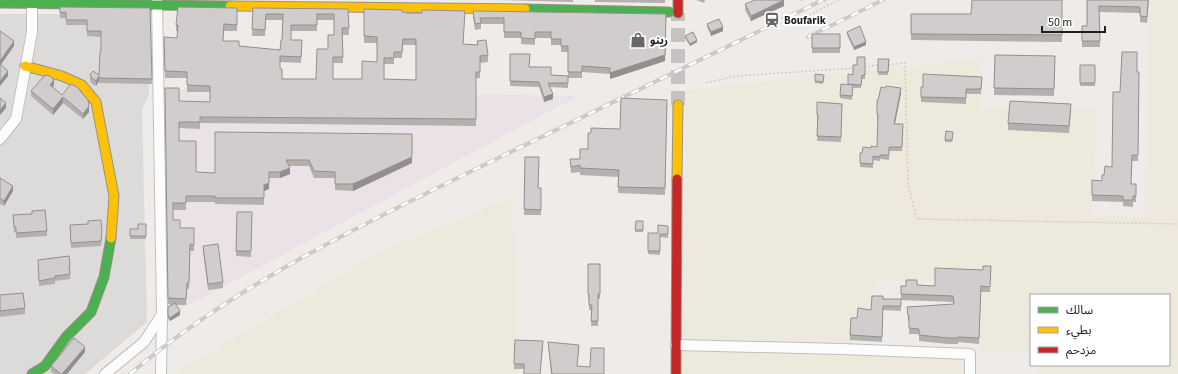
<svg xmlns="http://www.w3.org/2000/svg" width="1178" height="374" viewBox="0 0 1178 374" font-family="'Source Sans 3','Noto Sans Arabic',sans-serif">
<rect width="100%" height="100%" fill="#eeebe9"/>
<path fill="#dddbda" d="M0,14H150L149,95L142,109L147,322L85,374H0Z"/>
<path fill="#ebe2e8" d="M164,89L578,96L167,317Z"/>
<path fill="#edeadd" d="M1149,0H1178V374H1038V365H1169V295H1031V354L979,352L982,283L879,279L850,346L965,351V374H682L686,90L982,58L980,107L1098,110L1092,216L1145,217Z
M513,197L518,374H173L377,253Z"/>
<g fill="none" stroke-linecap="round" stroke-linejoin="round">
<path stroke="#c5c2c1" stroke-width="14" stroke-dasharray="14 7" stroke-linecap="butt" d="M678,105V13"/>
<defs>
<path id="street" d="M157,0L162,314L161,374
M0,139L16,119L32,32V4
M676,345L841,349L970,354V374
M105,374L144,342L161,316"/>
<path id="fast" d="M0,3L230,6
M525,9L669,12
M32,374L45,366L66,337L91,312L104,277L111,238"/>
<path id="slow" d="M230,6L525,9
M25,66L62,76L82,85L96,102L114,196L111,238
M677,179L678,105"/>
<path id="jam" d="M678,0V13
M676,374L677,179"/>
</defs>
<use href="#street" stroke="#c1c0bf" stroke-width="12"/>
<use href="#fast" stroke="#979482" stroke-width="11"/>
<use href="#slow" stroke="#979482" stroke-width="11"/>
<use href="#jam" stroke="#979482" stroke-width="11"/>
<path stroke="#d6c9ca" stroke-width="1.5" stroke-dasharray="2 2" stroke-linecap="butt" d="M825,0L828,6
M801,1L802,0
M809,15L839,0
M888,65L905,63L908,185L917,219L1178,224
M864,67L878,65
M706,83L736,76L855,68"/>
<use href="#street" stroke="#fcfcfc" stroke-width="10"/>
<use href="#fast" stroke="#4caf50" stroke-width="9"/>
<use href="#slow" stroke="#ffc107" stroke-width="9"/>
<use href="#jam" stroke="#c62828" stroke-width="9"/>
<defs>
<path id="rail" d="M808,37L883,0
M130,374C235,285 361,225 484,165C597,110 710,55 823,0"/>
</defs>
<use href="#rail" stroke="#cbcbca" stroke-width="4"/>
<use href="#rail" stroke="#fff" stroke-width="2.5" stroke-dasharray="8" stroke-linecap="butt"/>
</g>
<path fill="#b4b0af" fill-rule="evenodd" d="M498,0H573V2Z
M595,0H665V3L595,2Z
M696,0H705L704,3Z
M1062,0V42L911,40V14H971Z
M1087,0H1149L1147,23L1140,22V13L1099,12L1100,47H1082V26H1087Z
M745,4L784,6L751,21L745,10Z
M60,7L150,8L152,84L99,83V81L96,86L92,84L90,81V75H99L101,52V37L87,36V25H66V18H60Z
M237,8V31H224L223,41L239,46L280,50L282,40L283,20H266L265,36H252L253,8L348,9L349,35H342L343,63H333V79H362L377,62V43H364V9L402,12L464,44L477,45V41L488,55V62L480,63V78H476V126L200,123V129L179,128V141L196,172L215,173L412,134V163L353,191L335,190V178H314L309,166H289L290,174L280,178H269V189L264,191V205L215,204V202H186V210H173V220L180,228H194V251H190L189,289H187L186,305H176L180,315L170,321L168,319V307L172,305L168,304L165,88L179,101L210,102V92H187V78H165L164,37L177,38L178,31H176V25ZM317,20H334V35L328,49L316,79H282L280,69V62L301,63L302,40H291V31H317ZM403,45H416V80L384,79V64H394V58H402Z
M473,11L666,14L665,61L610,79V74L582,72V78H568V88L550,87L553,99L544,102L539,87L510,86V54L529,67L551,75L568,76V52H561V45H551V38H535V45L521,44V38H504V24H481V29L475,30L473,17Z
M707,24L723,31L711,36L707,27Z
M847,32L866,45L854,50L847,35Z
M812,34H840V53H812Z
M685,36L697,42L690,46L685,38Z
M995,55L1055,56L1054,96L994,95Z
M865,57V79H862L861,88H853L852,100L840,98V95L848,84L857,65Z
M878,59H889L888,75H878Z
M1080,65H1095V86H1080Z
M1137,72H1139L1138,161H1132L1131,184H1136V202H1133V207L1123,206V202L1092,201V180L1102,181L1104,175L1112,167Z
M824,75L823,84L815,83V81Z
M982,77L981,94H966V104L921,102V87Z
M54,85L52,87L62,95L89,112L83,119L63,103L53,115L31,96V91Z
M901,93L895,124H903L902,151H889V160L880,159V161L873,160V168L860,167V153H862L871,148L877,147L878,119H877V100Z
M667,100L665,195L618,193V177L580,175V172L571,173L570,159H580L588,149L591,133L620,129Z
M817,102L842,104L841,142L817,141L818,120H817Z
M1071,111L1069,133L1008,130V123Z
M946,131L953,132L952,142H945Z
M525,157L538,188H541V215H524Z
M0,178L13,191L4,206L0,204Z
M237,212H252L251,257L236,256Z
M13,215L47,231V236L16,238V232H14Z
M636,221H643V232H635Z
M146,224V239H130V229H138Z
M70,225L102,236L101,246L71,248Z
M668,230V238L660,237V255L648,254V233H658Z
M203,246L223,282V288L208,290L203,251Z
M38,260L70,266V279L55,281V284L39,286Z
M588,264H600V299H598V326H591L592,310H589V299H588Z
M991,266L990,292H981L979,344L958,342V344H948L919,341V334H909V321H908L907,307L953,304V302L901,300V286L917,285L935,286L983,270Z
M0,295L25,308V314L0,317Z
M883,299H901V311L883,310L882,342L850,340V335L871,310Z
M515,340L543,346L540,374H524V369H514Z
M548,342L579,349L577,366L604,374H551Z
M85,352L67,374H54L51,372V366Z"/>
<path fill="#92908f" d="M784,0V6L751,21V16Z
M666,14L665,61L610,79V73Z
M723,27V31L711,36V32Z
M697,40V42L690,46V44Z
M14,41V46L0,66V61Z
M866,42V45L854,50V47Z
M8,71V76L0,86V81Z
M99,76V81L96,86V81Z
M54,80V85L50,90V85Z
M901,88V93L894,128V124Z
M553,94V99L544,102V97Z
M63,97V103L53,115V109Z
M6,103V108L0,115V110Z
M89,106V112L83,119V114Z
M412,157V163L353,191V184Z
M290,168V174L280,178V172Z
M269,183V189L264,191V185Z
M13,186V191L4,206V201Z
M180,311V315L170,321V318Z
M85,347V352L67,374H62Z"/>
<path fill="#d1cdcc" stroke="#92908f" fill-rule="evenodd" d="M755,0H784L751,16L745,4Z
M972,0H1062V35L911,34V14H971Z
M1087,0H1148L1147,17L1140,16V7L1099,6L1100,41H1082V26H1087Z
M60,7L150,8L152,79L99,78V76L96,81L92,78L90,75L93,71L99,75L100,52H101V31H87V20H66V12L60,13Z
M178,7L237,8V25L224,24L223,41H239V46L280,50L281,40H282L283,14H266L265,30L252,29L253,8L348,9L349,28H342L343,57H333V79H362V61L377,62V37L364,36V9L402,10V12H406V13H422V10L465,11L463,44L478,45L477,41L486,40L488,55L480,56V72H476V119L200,117V122H179V141H196V172L215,173V132L412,134V157L353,184H335V172L314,171L309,160H286L290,168L280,172H269V183L264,185V198H215V196H186V203H173V220H180V228H194V245L190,244L189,283H187L186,299L168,298L165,88H179V101L210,102V86L187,85V72L165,71L164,37L177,38L178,25H176ZM317,14H334V35H328V49H317L316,79H282V69H280V56L301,57L302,40H291V25H317ZM403,39H416V80L384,79V58H394V52H402Z
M473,11L666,14L665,55L610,73V68L582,66V72H568V46H561V39H551V32H535V39L521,38V32H504V18H480L481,23L475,24Z
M719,19L723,27L711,32L707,24Z
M860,26L866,42L854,47L847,32Z
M0,31L14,41L0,61Z
M693,32L697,40L690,44L685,36Z
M812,34H840V48H812Z
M1122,52H1137V72H1139L1138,155H1132L1131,184H1136V196H1133V200H1123V196L1092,195V180L1102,181V175H1104L1105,166L1112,167L1113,92H1120Z
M510,54H530L529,67H551V75L568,76V83H548L553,94L544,97L539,82L510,81Z
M995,55L1055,56L1054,89L994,88Z
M857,57H865V75H862L861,85L848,84V74L853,75V65H857Z
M878,59H889L888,72H878Z
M0,64L8,71L0,81Z
M1080,65H1095V83H1080Z
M815,74L824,75L823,82L815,81Z
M923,74L982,77L981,89H966V98L921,97V87H923Z
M45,75L50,76L54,80L50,85L62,95L71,84L77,87L88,100L89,106L83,114L63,97L53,109L31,91Z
M841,84L853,85L852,96L840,95Z
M886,86L901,88L894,124H903L902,147H889V155H880V157L873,156V164L860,163V153H862L863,147L871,148V146L877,147L878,114H877V100H878L881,87L885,88Z
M0,98L6,103L0,110Z
M621,98L667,100L665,188L618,187L619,170L580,168V165L571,167L570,159H580V149H588V133H591V128L620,129Z
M1010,101L1071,104L1069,126L1008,123Z
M817,102L842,104L841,137L817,136L818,115H817Z
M946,131L953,132L952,140H945Z
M525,157H539L538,188H541V210L524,209Z
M0,178L13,186L4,201L0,198Z
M45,210L47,231L16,233V227H14L13,215L32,214V211Z
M237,212H252L251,251H236Z
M101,220L102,230L101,241L71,243L70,225L88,224V221Z
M636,221H643V230H635Z
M138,224H146V236H130V229H138Z
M658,225L668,226V234H660V251H648V233H658Z
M218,244L223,282L208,284L203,246Z
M69,256L70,266L69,267L70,274L55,276V278L39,281L38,260Z
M588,264H600V294H598V321H591L592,305H589V294H588Z
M983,266H991L990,287L981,286L979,338L958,337V338H948L919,335V329L909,328V315H908L907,307L954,304L953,296L901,294V286H906V280H917V285L935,286V268L983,270Z
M23,293L25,308L0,311V295Z
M872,296H883V299H901V306H883L882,337L850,335L851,318H857L858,308L871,310Z
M175,303L180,311L170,318L168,315V307Z
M74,338L85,347L62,374H61L51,366Z
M515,340L543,341L540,374H524V364H514Z
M548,342L579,345L577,366L590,367L591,348H604V374H552Z"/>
<defs>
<symbol id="station-bare" viewBox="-9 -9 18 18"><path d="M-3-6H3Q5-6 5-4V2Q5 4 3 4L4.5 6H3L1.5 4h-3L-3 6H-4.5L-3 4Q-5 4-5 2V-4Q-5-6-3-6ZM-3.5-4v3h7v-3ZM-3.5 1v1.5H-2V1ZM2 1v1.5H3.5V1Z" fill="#686766" stroke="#fff" stroke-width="2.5" paint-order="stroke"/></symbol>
<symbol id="shop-bare" viewBox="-9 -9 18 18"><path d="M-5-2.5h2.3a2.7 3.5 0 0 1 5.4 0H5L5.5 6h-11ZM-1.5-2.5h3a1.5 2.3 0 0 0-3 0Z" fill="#686766" stroke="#fff" stroke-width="2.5" paint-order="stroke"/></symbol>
</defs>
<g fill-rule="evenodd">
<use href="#station-bare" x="761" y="9" width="22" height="22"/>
<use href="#shop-bare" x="627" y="29" width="22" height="22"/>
</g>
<g text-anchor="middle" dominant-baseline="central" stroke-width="4" stroke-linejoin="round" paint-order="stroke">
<g font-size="11" font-weight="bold" fill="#202020" stroke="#fff" text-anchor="start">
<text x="784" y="20">Boufarik</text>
<text x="650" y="40">رينو</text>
</g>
</g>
<rect x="1030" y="294" width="140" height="72" fill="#ffffff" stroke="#a6a6a6"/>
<rect x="1038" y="307" width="20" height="6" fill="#4caf50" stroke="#a6a6a6"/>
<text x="1066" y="314" font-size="12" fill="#202020">سالك</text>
<rect x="1038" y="327" width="20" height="6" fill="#ffc107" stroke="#a6a6a6"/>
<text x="1066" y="334" font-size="12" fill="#202020">بطيء</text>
<rect x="1038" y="347" width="20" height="6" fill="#c62828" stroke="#a6a6a6"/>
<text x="1066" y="354" font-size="12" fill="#202020">مزدحم</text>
<path d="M1042 26v6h63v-6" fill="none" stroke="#202020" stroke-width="2"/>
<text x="1048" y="26" font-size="12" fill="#202020" stroke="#ffffff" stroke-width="3" paint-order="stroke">50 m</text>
</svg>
